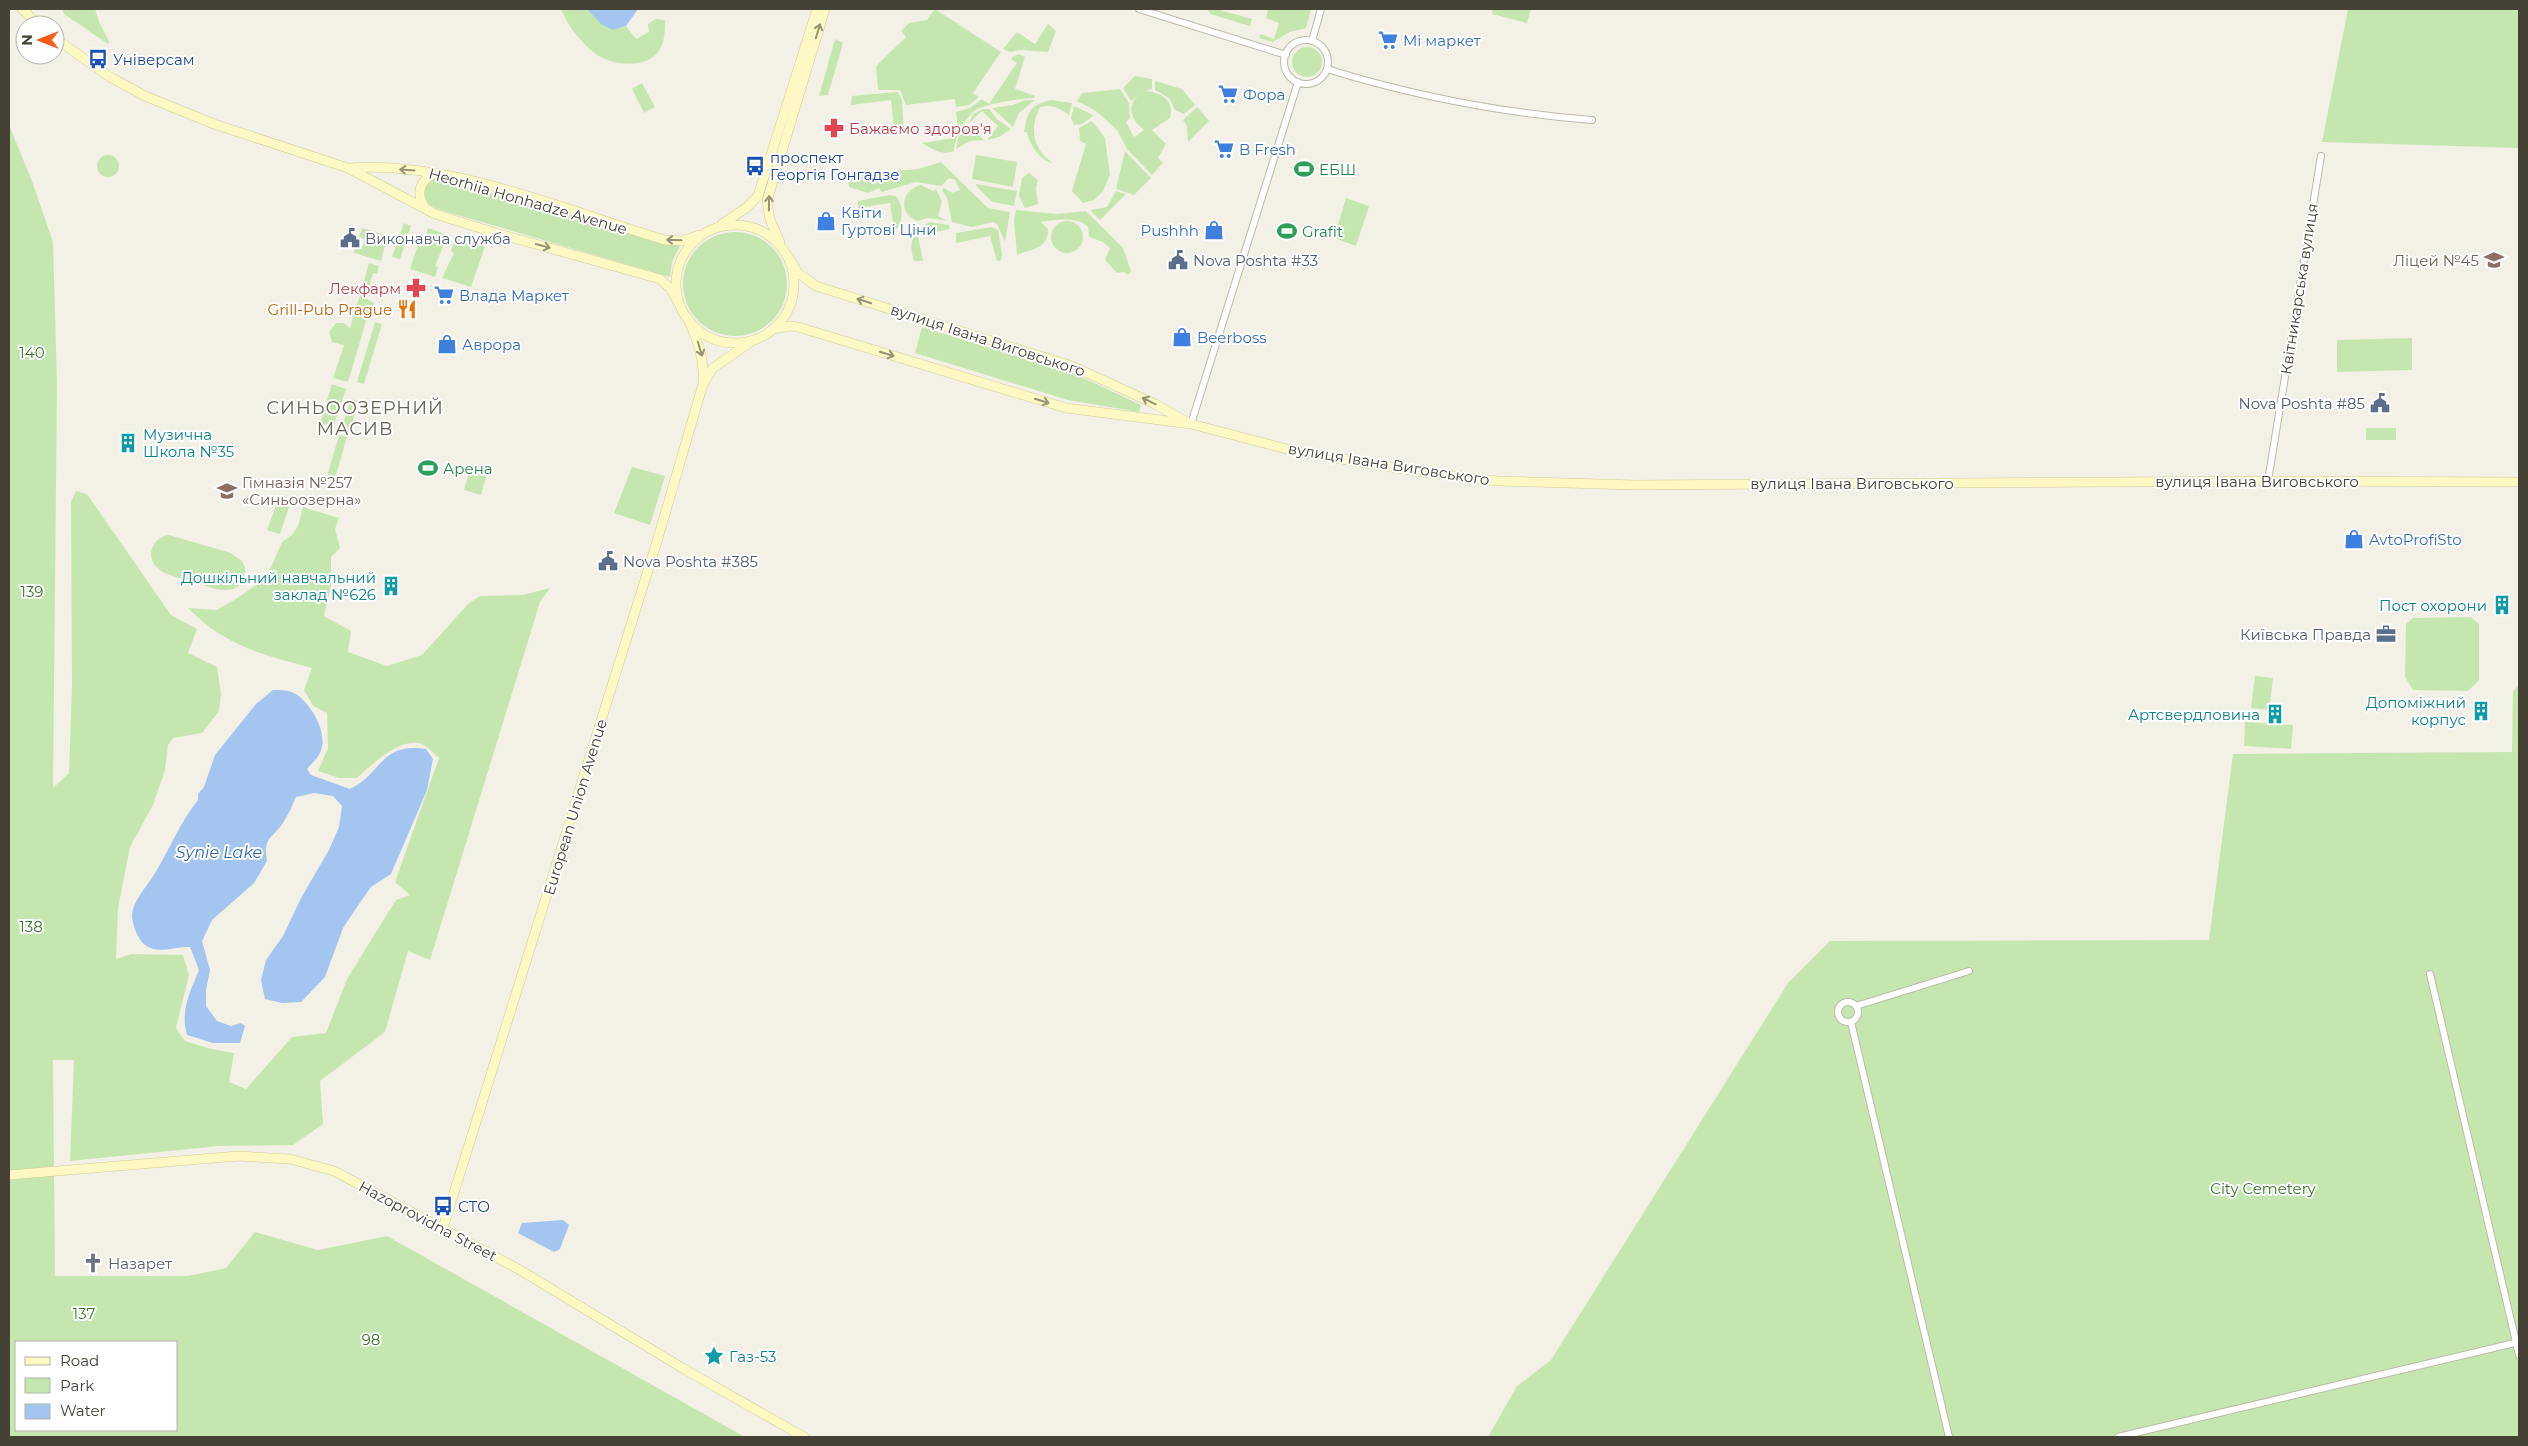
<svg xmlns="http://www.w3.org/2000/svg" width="2528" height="1446" viewBox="0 0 2528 1446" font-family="Montserrat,sans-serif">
<rect width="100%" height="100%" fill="#f3f1e6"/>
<path fill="#c5e7af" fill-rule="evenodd" d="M62,9H95L100,24L109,41L108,44L64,14Z
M561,9H587L613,30L626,26L636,39L649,32L648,24L656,19L665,20C665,29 665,39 661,47C650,71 610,66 593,52C579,40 568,26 561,9Z
M935,9L1001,52L973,93L979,97L969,105L956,107L955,99L906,105L900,90H878L876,66L906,37L901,31L909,23L927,20Z
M1208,9H1223V11L1252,19L1250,26L1210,14Z
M1268,9H1311L1306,28L1290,32L1273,42L1259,38L1261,34L1274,39L1279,23L1266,18Z
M1493,9H1531L1527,23L1492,14Z
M2348,9H2519V148L2322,142Z
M1048,24L1056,31L1048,52L1020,50L1010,52L1003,49L1017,32L1035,44Z
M835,39L843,43L828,95L819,96Z
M1292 62a15 15 0 1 1 30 0a15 15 0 1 1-30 0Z
M1019,54L1025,57L1015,89L1035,96L1034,98C1024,98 984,104 976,110C966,116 954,139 954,151C941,156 933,149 922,143L954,138L953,133L958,129L956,112L970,108L982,99L989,104L1017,63L1011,59L1012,57Z
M1135,76L1152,79V89L1145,91C1161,92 1175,100 1170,118L1152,130L1166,144L1158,158L1163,163L1152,175L1127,149L1117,130L1096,111L1077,101L1082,93L1120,89L1129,103L1130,118L1126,122L1134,137L1144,130C1129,118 1126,104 1142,92L1131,101L1123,88Z
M1155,81L1182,89L1195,105L1184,114L1175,110L1169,98L1155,90Z
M642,83L655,107L644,113L632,89Z
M897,92L902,99L904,135H889V128L894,127L891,100L851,105L852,96Z
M1025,100H1035L1019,113L1013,127L992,108L1013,105Z
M1051,100L1072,103L1069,115C1059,108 1052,104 1040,107C1029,128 1033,150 1053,163C1040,161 1029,144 1027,132H1024C1028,112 1029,105 1051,100Z
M1074,106L1093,115L1092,117L1082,124L1074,125L1071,118Z
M1197,107L1209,121L1188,142L1187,126L1183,120Z
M983,109H989L998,120L1011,129L999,137L987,140L998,126L982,111L969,123L973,114Z
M1092,121L1105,138L1110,175L1103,191L1094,200L1083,203L1072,191L1086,144L1080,141L1079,128Z
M9,125L32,181L53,242L57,384L53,788L69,773L72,685L71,502L76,491L87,494L171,615L197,629L188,653L217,667L221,694L219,711L202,733L173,738L168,745L165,770L153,805L130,847L118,908L116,959L131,954L183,955L189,975L176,1028L185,1041L211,1049L234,1053L229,1082L246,1089L292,1037L326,1033L347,979L396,900L410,895L395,882L439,758C434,754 429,748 424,745C403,734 371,765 357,778H339L318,771L328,748L327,713L313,706L304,690L312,668C263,655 225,646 188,608L217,610L236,599L259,583L271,567L282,542L292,535L298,526L303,507L339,518L335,529L340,548L331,557V586L324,616L351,631L348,652L387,666L422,655L468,604L480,596L523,595L550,588L540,602L430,960L408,951L385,1032L320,1081L323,1124L293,1145L219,1146L70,1161L74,1060H53L55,1276H188L226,1268L255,1232L318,1250L387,1236L745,1437H9ZM16,1342H176V1430H16Z
M968,125L984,140L970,141L956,149L958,138Z
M1125,151L1151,178L1134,195L1116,189Z
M97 166a11 11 0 1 1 22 0a11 11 0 1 1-22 0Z
M976,155L1017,162L1013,187L972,179Z
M941,162L988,208L1010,212L1005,242L997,224L993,222L972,227L952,222L947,198L942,190L944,188L952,193L960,190L955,180L949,178L941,186L916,182L882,192L879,188L868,193L849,187L847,175L918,169Z
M1029,173L1038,180L1036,188L1038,204L1025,208L1019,196L1022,178Z
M434,177L680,246L672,262L670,277L437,209L425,202C421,190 425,185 434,177Z
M976,184L1017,191L1014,206L992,202L976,186Z
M921,185L933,191L936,189L942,201L938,216L948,221L928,218L918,221C898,215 900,190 921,185Z
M1116,191L1126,194L1100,220L1090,210L1107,207Z
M890,195L896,196C904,206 903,219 897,229L894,228L890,203L858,208V201Z
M1346,198L1369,206L1356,246L1334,238Z
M1016,210L1058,214L1086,211L1123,248L1131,271L1128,275L1124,272L1117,273L1105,260L1110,248L1103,242L1089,237L1088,227C1078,216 1054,220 1041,222L1048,229C1048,250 1032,248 1017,255L1014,221Z
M1051 237a16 16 0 1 1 32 0a16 16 0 1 1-32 0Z
M930,222L949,225L950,229L918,236L923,261H914C908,243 912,230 930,222Z
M404,223L411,226L400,259L392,257Z
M991,227L998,230L1002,255L1001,260L997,261L990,236L956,243V233Z
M362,228L382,234L386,241L381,261L354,253L355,247L362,249L365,239L359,237Z
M428,228L448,235L435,266L438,267L435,277L410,269L420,239L424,240Z
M683 284a52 52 0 1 1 104 0a52 52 0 1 1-104 0Z
M456,236L485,246L471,287L442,278L454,253L451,251Z
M369,263L379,266L377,274L373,273L370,284L374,286L371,295L361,292Z
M360,295L374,303L372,311H369L348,382L333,378L344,345L332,342L329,332L336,323H344L350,328Z
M375,322L382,324L364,384L357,382Z
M922,327L1075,374L1141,405L1139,412L1068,400L915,353Z
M2412,338V370L2337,372V340Z
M332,384L346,389L333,427L320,423Z
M351,399L359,401L349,433L341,430Z
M2366,428H2396V440H2366Z
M339,435L347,437L334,482L326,480Z
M471,464L488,469L481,495L464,490Z
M632,467L665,476L650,525L614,513Z
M277,503L289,507L280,534L267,530Z
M169,535L231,553L242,561L245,567C244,603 212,588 191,581C181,578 167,576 159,569C144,558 152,537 169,535Z
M2471,617L2479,624V680L2468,691L2413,690L2405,677L2406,624L2413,618Z
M2255,676L2273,678L2269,710L2251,708Z
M2519,685V1437H1488L1517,1386L1551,1360L1788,983L1830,941L2209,940L2233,754L2512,752L2513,691Z
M2245,722L2293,725L2291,749L2244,746Z"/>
<path fill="#a3c5ef" d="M587,9H638L626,26L613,30L601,24Z
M273,690C281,690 289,690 296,694C312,705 329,734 320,753C317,759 311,764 307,769L311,775L350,789C383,773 380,742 426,749L433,759L427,790L391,874L371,887L359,904L343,928L325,977L301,1002L282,1003L265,999L261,980L266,960L283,936L301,898L329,850L339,827L342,806L333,796L314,793L296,797C292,806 288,815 283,823C271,840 263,837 267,861L254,883L212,920L202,941L210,970L206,990V1006L217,1021L231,1026L241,1023L245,1026L240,1043H213L187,1035C180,1011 190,992 199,970L190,947C175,946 158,955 145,945C138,940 133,926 132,917C132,901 147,887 155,873C170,849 180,822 198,800V794L204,787L215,755L256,704Z
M563,1220L569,1225L560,1249L554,1252L518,1233L522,1223Z"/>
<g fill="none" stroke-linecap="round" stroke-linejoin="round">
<defs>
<path id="street" d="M1139,9L1286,55
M1284 62a22 22 0 1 1 44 0a22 22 0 1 1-44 0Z
M1312,41L1321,9
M1327,69C1414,96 1502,113 1592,120
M1191,424L1298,82
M2268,481L2321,156
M2430,974L2519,1355
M1838 1012a10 10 0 1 1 20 0a10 10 0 1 1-20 0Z
M1856,1006L1969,971
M1851,1022L1949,1437
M2118,1437L2519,1342"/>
<path id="secondary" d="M22,9L39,25
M55,38L110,77L145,96L214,124L348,168L435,214L496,233L660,279L670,288L681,307
M350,168C453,161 567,211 665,240L682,241L699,235
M426,209C415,194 419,181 435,173
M722,224L746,208L758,196L817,9
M676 284a59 59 0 1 1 118 0a59 59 0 1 1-118 0Z
M780,242L770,220L767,201L825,9
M789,258L798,273L816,286L1072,366L1155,404L1187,422
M773,329L790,326L798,327L1066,408L1191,424L1298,452L1428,473L1498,481L1635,485L2268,481L2519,482
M705,381L713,368L749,343
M9,1175L238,1156L290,1159L334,1171L520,1270L684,1369L804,1437
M443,1228L658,538L703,384C705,358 697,339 687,317"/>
</defs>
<use href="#street" stroke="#bebaa9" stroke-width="8"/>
<use href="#secondary" stroke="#d2cb96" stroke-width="10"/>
<use href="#street" stroke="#fff" stroke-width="6"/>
<use href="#secondary" stroke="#fef8c5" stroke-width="9"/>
</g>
<defs><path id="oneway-shaft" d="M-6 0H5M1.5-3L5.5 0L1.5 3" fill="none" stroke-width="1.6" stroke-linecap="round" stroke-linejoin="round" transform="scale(1.25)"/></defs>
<g stroke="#989376">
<use href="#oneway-shaft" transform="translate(818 31) rotate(-73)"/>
<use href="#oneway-shaft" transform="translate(407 170) rotate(-176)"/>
<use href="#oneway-shaft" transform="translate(769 203) rotate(-89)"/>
<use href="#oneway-shaft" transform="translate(674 240) rotate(-178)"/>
<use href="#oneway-shaft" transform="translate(543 246) rotate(15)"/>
<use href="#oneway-shaft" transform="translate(864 301) rotate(-162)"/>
<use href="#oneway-shaft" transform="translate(700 349) rotate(73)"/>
<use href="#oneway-shaft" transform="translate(887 354) rotate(17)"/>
<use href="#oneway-shaft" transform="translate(1042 401) rotate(17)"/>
<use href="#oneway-shaft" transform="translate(1149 401) rotate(-154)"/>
</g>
<defs>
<symbol id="supermarket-bare" viewBox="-9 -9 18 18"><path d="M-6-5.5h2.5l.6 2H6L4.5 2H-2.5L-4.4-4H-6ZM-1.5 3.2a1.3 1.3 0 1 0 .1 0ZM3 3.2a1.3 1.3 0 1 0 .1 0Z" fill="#3f7fe0" stroke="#fff" stroke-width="2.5" paint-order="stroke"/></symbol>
<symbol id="bus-bare" viewBox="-9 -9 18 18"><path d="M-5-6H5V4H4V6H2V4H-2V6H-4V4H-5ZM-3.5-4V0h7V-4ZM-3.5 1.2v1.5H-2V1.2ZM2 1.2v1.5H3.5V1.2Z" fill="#1a4fb4" stroke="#fff" stroke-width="2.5" paint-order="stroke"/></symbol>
<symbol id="pharmacy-bare" viewBox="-9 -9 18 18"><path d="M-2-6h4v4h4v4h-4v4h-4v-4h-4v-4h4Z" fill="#e0444e" stroke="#fff" stroke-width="2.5" paint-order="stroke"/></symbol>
<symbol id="stadium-bare" viewBox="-9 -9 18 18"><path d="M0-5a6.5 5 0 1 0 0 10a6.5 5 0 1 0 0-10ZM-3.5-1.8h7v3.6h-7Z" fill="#2e9e5b" stroke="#fff" stroke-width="2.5" paint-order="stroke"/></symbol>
<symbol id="shop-bare" viewBox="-9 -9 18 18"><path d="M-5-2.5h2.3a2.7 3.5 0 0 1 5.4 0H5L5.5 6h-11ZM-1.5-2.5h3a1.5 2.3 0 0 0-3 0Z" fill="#3f7fe0" stroke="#fff" stroke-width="2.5" paint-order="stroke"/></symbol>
<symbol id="civic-bare" viewBox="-9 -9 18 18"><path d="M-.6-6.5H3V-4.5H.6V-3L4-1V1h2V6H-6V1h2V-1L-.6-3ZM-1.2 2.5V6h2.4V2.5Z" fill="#5c6f8a" stroke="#fff" stroke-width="2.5" paint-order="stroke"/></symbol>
<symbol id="school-bare" viewBox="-9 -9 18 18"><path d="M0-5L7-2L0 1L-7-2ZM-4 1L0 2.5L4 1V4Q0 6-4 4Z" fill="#8d6e63" stroke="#fff" stroke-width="2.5" paint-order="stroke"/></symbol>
<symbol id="restaurant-bare" viewBox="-9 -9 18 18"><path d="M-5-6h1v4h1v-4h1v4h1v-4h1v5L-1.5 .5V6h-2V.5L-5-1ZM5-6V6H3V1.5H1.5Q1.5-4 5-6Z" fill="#e8710a" stroke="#fff" stroke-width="2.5" paint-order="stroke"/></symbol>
<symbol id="building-bare" viewBox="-9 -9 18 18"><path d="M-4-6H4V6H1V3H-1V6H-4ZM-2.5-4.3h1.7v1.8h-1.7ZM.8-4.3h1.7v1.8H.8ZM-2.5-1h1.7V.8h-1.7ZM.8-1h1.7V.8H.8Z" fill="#0f9aa8" stroke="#fff" stroke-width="2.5" paint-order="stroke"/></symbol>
<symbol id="office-bare" viewBox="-9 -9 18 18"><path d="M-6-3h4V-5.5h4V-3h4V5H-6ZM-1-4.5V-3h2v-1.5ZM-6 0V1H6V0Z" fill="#5c6f8a" stroke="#fff" stroke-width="2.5" paint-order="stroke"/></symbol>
<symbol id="church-bare" viewBox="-9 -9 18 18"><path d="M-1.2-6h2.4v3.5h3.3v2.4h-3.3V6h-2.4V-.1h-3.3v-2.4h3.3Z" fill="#6b7280" stroke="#fff" stroke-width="2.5" paint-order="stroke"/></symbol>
<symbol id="sight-bare" viewBox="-9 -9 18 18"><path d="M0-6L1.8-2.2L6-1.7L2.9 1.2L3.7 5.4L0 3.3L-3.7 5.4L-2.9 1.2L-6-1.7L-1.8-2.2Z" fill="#0f9aa8" stroke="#fff" stroke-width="2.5" paint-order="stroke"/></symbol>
</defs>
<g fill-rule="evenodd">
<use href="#supermarket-bare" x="1374" y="26" width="28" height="28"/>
<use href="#bus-bare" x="84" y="45" width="28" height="28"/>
<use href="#supermarket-bare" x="1214" y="80" width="28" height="28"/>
<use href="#pharmacy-bare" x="820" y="114" width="28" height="28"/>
<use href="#supermarket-bare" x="1210" y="135" width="28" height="28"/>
<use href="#bus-bare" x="741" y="152" width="28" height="28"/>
<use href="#stadium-bare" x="1290" y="155" width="28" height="28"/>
<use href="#shop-bare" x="812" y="207" width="28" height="28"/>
<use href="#shop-bare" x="1200" y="216" width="28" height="28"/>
<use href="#stadium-bare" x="1273" y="217" width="28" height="28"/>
<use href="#civic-bare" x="336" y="224" width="28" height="28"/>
<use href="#civic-bare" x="1164" y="246" width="28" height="28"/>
<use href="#school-bare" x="2480" y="246" width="28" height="28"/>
<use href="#pharmacy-bare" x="402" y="274" width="28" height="28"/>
<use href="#supermarket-bare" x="430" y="281" width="28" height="28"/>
<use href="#restaurant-bare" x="393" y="295" width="28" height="28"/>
<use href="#shop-bare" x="1168" y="323" width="28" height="28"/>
<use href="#shop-bare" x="433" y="330" width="28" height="28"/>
<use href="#civic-bare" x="2366" y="389" width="28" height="28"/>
<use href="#building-bare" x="114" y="429" width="28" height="28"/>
<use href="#stadium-bare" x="414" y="454" width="28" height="28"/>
<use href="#school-bare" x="213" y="477" width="28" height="28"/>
<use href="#shop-bare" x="2340" y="525" width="28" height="28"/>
<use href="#civic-bare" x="594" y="547" width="28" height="28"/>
<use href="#building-bare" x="377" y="572" width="28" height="28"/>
<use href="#building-bare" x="2488" y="591" width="28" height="28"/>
<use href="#office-bare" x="2372" y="620" width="28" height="28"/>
<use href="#building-bare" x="2467" y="697" width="28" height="28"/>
<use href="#building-bare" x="2261" y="700" width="28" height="28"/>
<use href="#bus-bare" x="429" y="1192" width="28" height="28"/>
<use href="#church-bare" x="79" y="1249" width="28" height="28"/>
<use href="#sight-bare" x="700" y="1342" width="28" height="28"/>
</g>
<g text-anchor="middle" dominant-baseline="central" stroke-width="4" stroke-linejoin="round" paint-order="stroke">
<g font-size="15" fill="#366cbe" stroke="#fff" text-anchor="start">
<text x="1403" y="40">Mi маркет</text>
<text x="1243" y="94">Фора</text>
<text x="1239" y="149">B Fresh</text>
<text x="841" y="212">Квіти<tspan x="841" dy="17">Гуртові Ціни</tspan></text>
<text x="1199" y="230" text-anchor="end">Pushhh</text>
<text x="459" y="295">Влада Маркет</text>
<text x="1197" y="337">Beerboss</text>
<text x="462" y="344">Аврора</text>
<text x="2369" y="539">AvtoProfiSto</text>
</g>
<g font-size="15" fill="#164399" stroke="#fff" text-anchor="start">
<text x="113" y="59">Універсам</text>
<text x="770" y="157">проспект<tspan x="770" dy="17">Георгія Гонгадзе</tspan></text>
<text x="458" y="1206">СТО</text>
</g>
<g font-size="15" fill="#be3a42" stroke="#fff" text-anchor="start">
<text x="849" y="128">Бажаємо здоров'я</text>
<text x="401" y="288" text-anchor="end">Лекфарм</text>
</g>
<g font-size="15" fill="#27864d" stroke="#fff" text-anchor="start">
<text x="1319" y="169">ЕБШ</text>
<text x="1302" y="231">Grafit</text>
<text x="443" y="468">Арена</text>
</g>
<g font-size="15" fill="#454135" stroke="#fff">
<text transform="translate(528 201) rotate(16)">Heorhiia Honhadze Avenue</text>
<text transform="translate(2299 289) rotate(-81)">Квітникарська вулиця</text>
<text transform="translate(988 340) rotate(18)">вулиця Івана Виговського</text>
<text transform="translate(1389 464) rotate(9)">вулиця Івана Виговського</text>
<text x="2257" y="481">вулиця Івана Виговського</text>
<text x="1852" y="483">вулиця Івана Виговського</text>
<text transform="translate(575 807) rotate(-73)">European Union Avenue</text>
<text transform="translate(428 1221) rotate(28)">Hazoprovidna Street</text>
</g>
<g font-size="15" fill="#4e5e75" stroke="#fff" text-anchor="start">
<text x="365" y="238">Виконавча служба</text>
<text x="1193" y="260">Nova Poshta #33</text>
<text x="2365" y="403" text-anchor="end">Nova Poshta #85</text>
<text x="623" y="561">Nova Poshta #385</text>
<text x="2371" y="634" text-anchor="end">Київська Правда</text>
</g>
<g font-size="15" fill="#785e54" stroke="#fff" text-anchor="end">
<text x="2479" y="260">Ліцей №45</text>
<text x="242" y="482" text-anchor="start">Гімназія №257<tspan x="242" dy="17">«Синьоозерна»</tspan></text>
</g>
<g font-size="15" fill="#c56008" stroke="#fff" text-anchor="end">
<text x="392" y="309">Grill-Pub Prague</text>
</g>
<g font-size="15" fill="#3b7629" stroke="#fff">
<text x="32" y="352">140</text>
<text x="32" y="591">139</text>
<text x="31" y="926">138</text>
<text x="2263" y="1188">City Cemetery</text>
<text x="84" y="1313">137</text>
<text x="371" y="1339">98</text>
</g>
<g font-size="15" fill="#0d838f" stroke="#fff" text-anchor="end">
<text x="143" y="434" text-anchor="start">Музична<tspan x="143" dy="17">Школа №35</tspan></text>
<text x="376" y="577">Дошкільний навчальний<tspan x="376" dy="17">заклад №626</tspan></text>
<text x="2487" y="605">Пост охорони</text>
<text x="2466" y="702">Допоміжний<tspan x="2466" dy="17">корпус</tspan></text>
<text x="2260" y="714">Артсвердловина</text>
<text x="729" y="1356" text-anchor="start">Газ-53</text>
</g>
<g font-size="15" fill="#5b616d" stroke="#fff" text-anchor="start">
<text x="108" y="1263">Назарет</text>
</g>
<g font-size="16" font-style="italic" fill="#3067af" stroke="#fff">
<text x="219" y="852">Synie Lake</text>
</g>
<g font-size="18" letter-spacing="1" fill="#68614d" stroke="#fff">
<text x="355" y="408">СИНЬООЗЕРНИЙ<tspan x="355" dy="21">МАСИВ</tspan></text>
</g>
</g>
<rect width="2528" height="1446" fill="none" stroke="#454135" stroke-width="20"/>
<rect x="15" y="1341" width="162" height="90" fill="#ffffff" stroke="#b5b3ae"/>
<rect x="25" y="1357" width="25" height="8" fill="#fef8c5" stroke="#b5b3ae"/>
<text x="60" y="1366" font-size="15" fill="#454135">Road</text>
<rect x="25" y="1378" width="25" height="15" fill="#c5e7af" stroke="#b5b3ae"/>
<text x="60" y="1391" font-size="15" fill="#454135">Park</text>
<rect x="25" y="1404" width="25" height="15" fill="#a3c5ef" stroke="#b5b3ae"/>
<text x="60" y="1416" font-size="15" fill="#454135">Water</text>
<g transform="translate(40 40) rotate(270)"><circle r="24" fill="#ffffff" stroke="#b5b3ae"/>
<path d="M0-4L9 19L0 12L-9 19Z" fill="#f75b19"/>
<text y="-8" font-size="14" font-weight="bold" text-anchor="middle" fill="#454135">N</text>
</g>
</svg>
